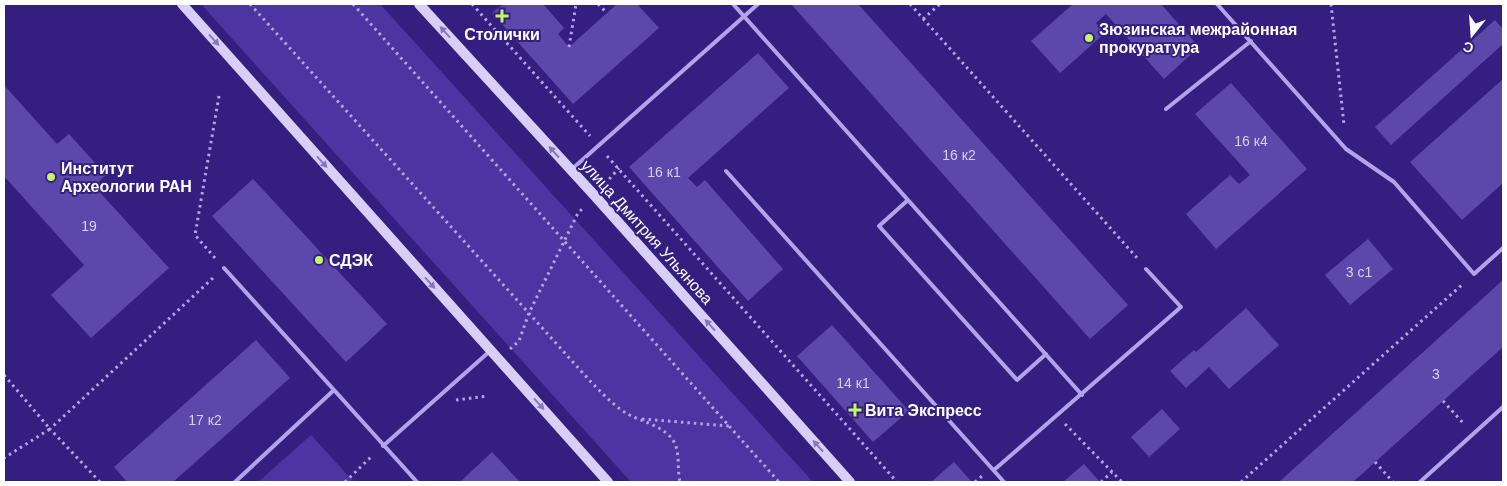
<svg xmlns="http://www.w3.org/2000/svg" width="1507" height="486" viewBox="0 0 1507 486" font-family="Arial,sans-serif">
<rect width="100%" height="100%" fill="#341f81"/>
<path fill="#4c35a0" d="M201,4H380L813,482H631Z
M311,435L354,482H258Z"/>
<path fill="#5c47aa" d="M503,4H543L564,28L558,34L569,47L617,4H637L659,28L573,104L492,13Z
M791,4H858L1128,305L1090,339Z
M1073,4H1161L1199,47L1164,79L1106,14L1096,23L1105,33L1060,73L1031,41Z
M1495,20L1503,29V44L1391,145L1375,127Z
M758,53L789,88L688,178L697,187L705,180L783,269L748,301L629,167Z
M1503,79V183L1462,220L1410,162Z
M1231,83L1307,169L1216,249L1186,214L1230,175L1239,184L1250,175L1195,114Z
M4,85L57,144L69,134L106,175L94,186L169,268L91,338L51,295L84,265L4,176Z
M253,179L387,324L346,362L212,216Z
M1368,239L1393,269L1350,305L1325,275Z
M1503,280V347L1353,482H1279Z
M1246,308L1279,345L1229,389L1209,367L1186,388L1170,371L1194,350L1196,352Z
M832,325L909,411L873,442L797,356Z
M256,340L290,378L173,482H127L114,467Z
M1162,409L1180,429L1149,457L1131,437Z
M492,452L520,482H460Z
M954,462L972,482H931Z
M1084,464L1100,482H1063Z"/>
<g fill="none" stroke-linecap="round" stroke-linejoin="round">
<path stroke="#b2a4e9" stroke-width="3" stroke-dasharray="2.5 4" stroke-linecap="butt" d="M250,4L591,382C602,393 613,405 626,413C641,422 667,426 675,444C680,456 677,469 680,482
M353,4L779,482
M472,4L590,136
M598,4L607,13
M910,4L1138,259
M1331,4L1344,125
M923,19L940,4
M569,47L576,4
M607,156L897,482
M605,184L619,168
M215,258L195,235L219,96
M510,349L519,341L529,313L578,213L584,207
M4,375L50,429L4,458
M456,400L488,396
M1443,401L1465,425
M642,419L729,426
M1065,424L1122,482
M1375,462L1393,482
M100,482L50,429L214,277
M345,482L373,455
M975,482L982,476
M1101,482L1112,472
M1241,482L1464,283"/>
<path stroke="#b2a4e9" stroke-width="4" d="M733,4L1082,395
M1217,4L1346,149L1394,182L1474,274L1503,248
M1166,109L1251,41
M571,170L758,4
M726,171L1004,482
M908,200L879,226L1017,380L1046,354
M224,268L417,482
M383,446L490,351
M994,470L1181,307L1146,269
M235,482L334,390
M1420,482L1503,407"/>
<path stroke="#d8cff7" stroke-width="10" d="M182,4L608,482
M419,4L594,195L850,482"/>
</g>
<defs><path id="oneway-solid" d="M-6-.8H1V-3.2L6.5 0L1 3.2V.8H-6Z" transform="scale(1.25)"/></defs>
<g fill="#8677bc">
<use href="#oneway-solid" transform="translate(445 32) rotate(-132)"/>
<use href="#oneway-solid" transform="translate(214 40) rotate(48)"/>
<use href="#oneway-solid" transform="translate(554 152) rotate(-132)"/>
<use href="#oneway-solid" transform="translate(322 162) rotate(48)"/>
<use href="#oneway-solid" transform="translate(430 283) rotate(48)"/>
<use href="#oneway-solid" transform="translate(710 325) rotate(-132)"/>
<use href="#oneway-solid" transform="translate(539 404) rotate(48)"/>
<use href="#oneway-solid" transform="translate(818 446) rotate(-132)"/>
</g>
<g fill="#c1f764" stroke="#341f81" stroke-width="2">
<path d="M499.5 8.5h5v5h5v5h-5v5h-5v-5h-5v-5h5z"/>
<circle cx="1089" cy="38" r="5"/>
<circle cx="51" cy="177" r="5"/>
<circle cx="319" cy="260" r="5"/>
<path d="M852.5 402.5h5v5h5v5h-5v5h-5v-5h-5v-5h5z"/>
</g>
<g text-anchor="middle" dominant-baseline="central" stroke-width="4" stroke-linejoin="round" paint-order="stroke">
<g font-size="14" fill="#d6d1ea">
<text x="1251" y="141">16 к4</text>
<text x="959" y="155">16 к2</text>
<text x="664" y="172">16 к1</text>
<text x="89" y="226">19</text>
<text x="1359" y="272">3 с1</text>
<text x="1436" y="374">3</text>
<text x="853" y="383">14 к1</text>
<text x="205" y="420">17 к2</text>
</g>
<g font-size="16" font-weight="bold" fill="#fff" stroke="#341f81" text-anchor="start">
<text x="1099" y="29">Зюзинская межрайонная<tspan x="1099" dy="18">прокуратура</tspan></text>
<text x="502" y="34" text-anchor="middle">Столички</text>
<text x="61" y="168">Институт<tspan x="61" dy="18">Археологии РАН</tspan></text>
<text x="329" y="260">СДЭК</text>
<text x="865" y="410">Вита Экспресс</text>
</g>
<g font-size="16" fill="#fff" stroke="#341f81">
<text transform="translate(647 232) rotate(48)">улица Дмитрия Ульянова</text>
</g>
</g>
<rect width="1507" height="486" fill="none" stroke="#ffffff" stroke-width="10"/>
<g transform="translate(1472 35) rotate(197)" stroke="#341f81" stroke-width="4" paint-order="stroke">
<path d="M0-4L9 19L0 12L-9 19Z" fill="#ffffff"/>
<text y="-8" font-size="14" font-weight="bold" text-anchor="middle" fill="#ffffff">С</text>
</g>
</svg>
